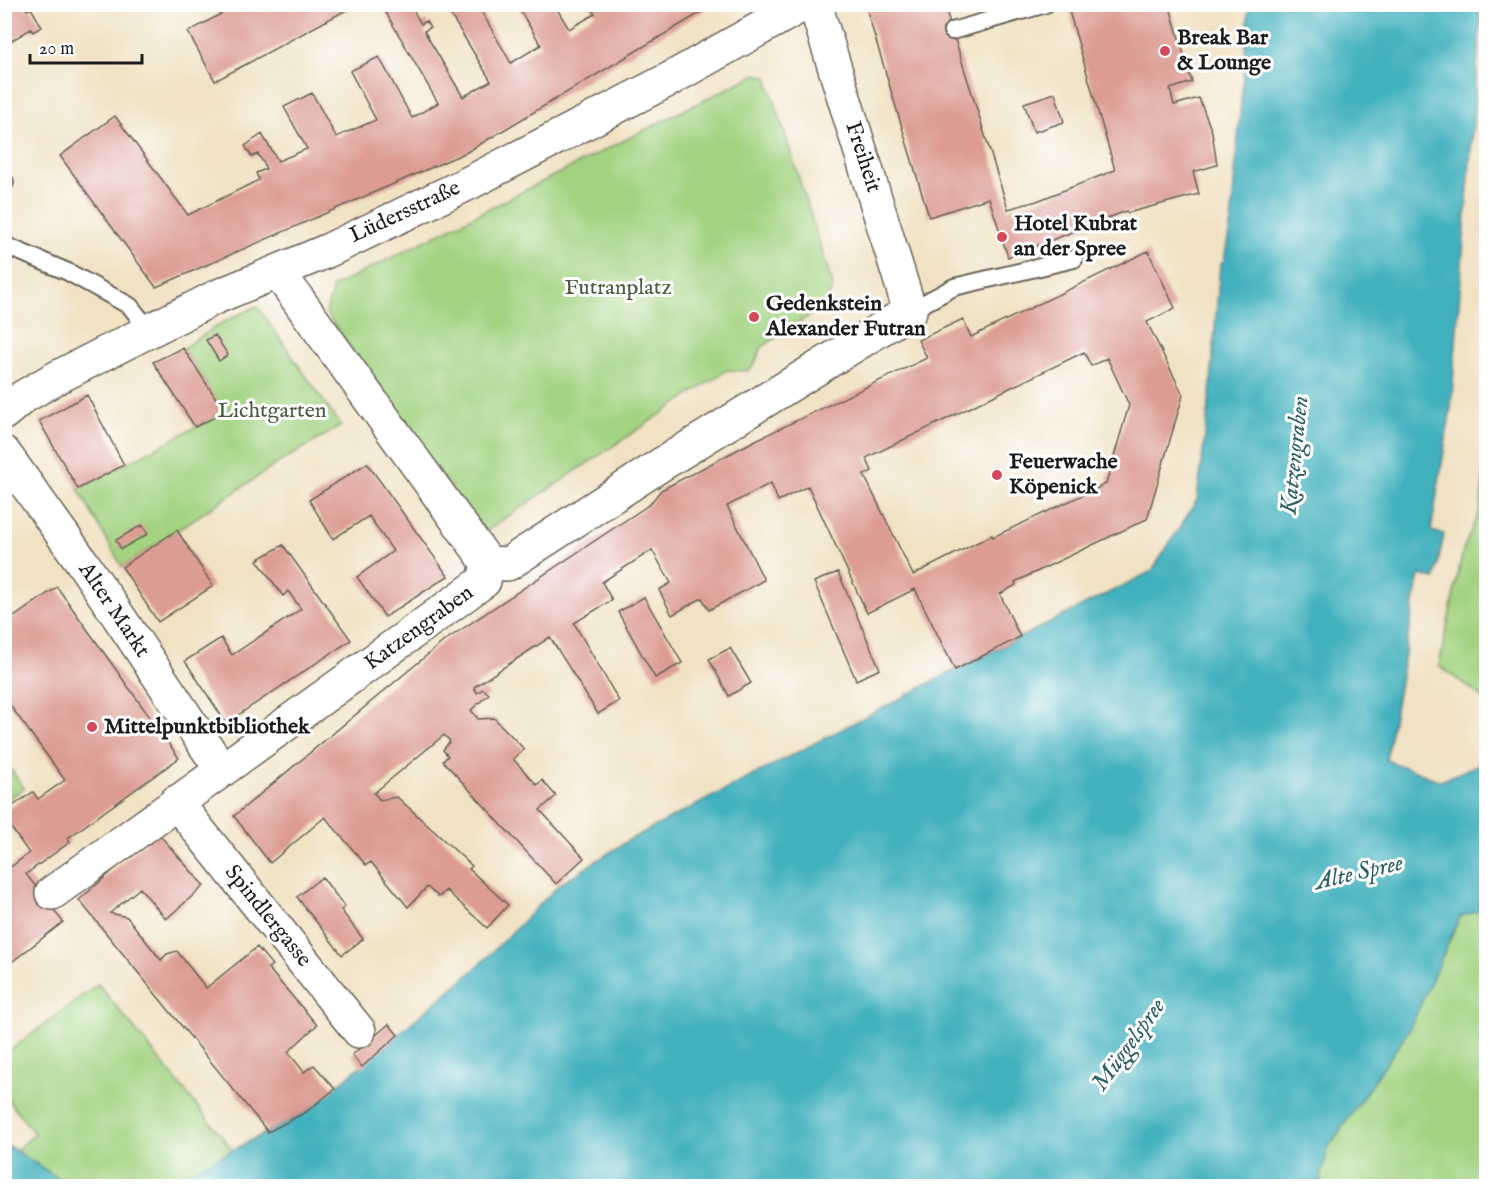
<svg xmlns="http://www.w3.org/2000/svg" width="1491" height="1191" viewBox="0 0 1491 1191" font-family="'IM FELL English',serif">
<rect width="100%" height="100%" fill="#fff"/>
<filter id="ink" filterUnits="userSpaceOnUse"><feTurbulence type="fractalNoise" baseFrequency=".0167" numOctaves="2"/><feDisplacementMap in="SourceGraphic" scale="12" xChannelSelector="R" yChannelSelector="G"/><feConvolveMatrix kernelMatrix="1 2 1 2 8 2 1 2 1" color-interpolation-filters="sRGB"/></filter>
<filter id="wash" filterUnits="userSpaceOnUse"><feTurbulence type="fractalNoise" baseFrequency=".008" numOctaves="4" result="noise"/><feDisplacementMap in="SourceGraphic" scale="24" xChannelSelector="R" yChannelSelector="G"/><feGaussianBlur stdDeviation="1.35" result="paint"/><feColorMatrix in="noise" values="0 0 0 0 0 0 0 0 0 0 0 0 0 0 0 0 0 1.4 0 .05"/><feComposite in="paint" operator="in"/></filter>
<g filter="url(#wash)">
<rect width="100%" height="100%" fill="#f1e2c4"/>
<path fill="#a3d381" stroke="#60784e" stroke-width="1.5" d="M756,74L767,77L833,286L825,305L762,347L754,365L747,371L727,370L483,533L326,313L333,287Z
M257,306L341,426L280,462L122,567L78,489L224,412L183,348L222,323Z
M1486,459V700L1439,666L1463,550L1480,510Z
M5,761L24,788L5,801H4Z
M1486,908V1186H1319L1328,1148L1409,1030L1460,916Z
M98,984L233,1150L164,1186H71L15,1151L35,1134L5,1096V1054Z"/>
<path fill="#42b1be" stroke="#2f666d" stroke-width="1.5" d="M1249,5H1482L1451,408L1431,531L1444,534L1435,579L1419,575L1386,760L1441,781L1486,761V908L1460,917L1409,1030L1328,1148L1319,1186H163L306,1112L476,968L560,884L629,840L955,670L1152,571L1197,500L1210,395L1220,264L1224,261L1231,221Z
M5,1144L71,1186H5Z"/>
<g id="blocks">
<path fill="#dc9c93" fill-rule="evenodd" d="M4,4H24L27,10L31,8L42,27L33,32L31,29L4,45Z
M239,4H351L352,7L215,81L188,32Z
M381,4H410L421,24L426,21L430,28L424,31L463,97L491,81L444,4H477L511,63L541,45L516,4H554L569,29L595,14L589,4H715L467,152L156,287L60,156L115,116L188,215L259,180L256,173L266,169L264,164L258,154L252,157L245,146L262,134L278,161L307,149L284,107L312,93L336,137L376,120L350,71L379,57L412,118L438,103Z
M865,4H944L1008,209L1037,201L1115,170L1067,4H1169L1192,82L1170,89L1174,105L1199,98L1212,132L1217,165L1193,172L1199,194L1127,213L1126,211L1008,257L989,198L929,217Z
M1055,93L1064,122L1034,132L1024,103Z
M1148,251L1175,308L1147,322L1183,395L1147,519L1015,582L1016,585L1000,594L1020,637L955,670L915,589L867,613L808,486L778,501L771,483L727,506L764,580L709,610L702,598L672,615L659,590L671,583L652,550L602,582L612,600L574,623L619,701L598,714L550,637L474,687L477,693L483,689L489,694L471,710L478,719L494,718L524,749L513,759L537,785L542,780L556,796L540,810L584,858L556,884L443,761L448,756L443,750L450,741L444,735L374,793L380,800L397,797L472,866L469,869L508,905L487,928L446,890L439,897L427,887L408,907L371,862L366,865L325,817L270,863L234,816L444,641L650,504L661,490L754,441L927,358L918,340L963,319L971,337ZM1084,352L1091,366L1107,358L1129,405L1106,484L993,537L992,535L913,575L864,475L872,471L866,458Z
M215,335L228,355L219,361L206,340Z
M183,348L225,412L195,427L153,362Z
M87,395L124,465L78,489L39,421Z
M367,463L448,576L385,617L357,577L393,551L369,516L333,539L309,500Z
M142,525L148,534L121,549L116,540Z
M177,530L213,586L158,622L122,567Z
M283,545L351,640L226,723L185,661L221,638L232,655L301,609L288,591L283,596L257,560Z
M838,572L880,669L856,680L814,582Z
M57,587L179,758L68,838L70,842L26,874L63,922L4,968V872L29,853L4,818V812L33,792L38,799L65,780L4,697V624Z
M644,597L682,663L655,678L618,612Z
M730,648L751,683L729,696L709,659Z
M157,832L204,886L166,919L140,888L110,913L127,917L161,960L167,954L177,951L206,988L257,947L272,965L268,968L317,1025L288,1052L304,1072L314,1065L335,1089L306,1112L268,1132L79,900Z
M322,877L345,907L341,910L363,939L342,955L297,897Z
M389,1024L398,1035L362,1067L352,1055Z"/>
</g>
</g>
<g filter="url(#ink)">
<use href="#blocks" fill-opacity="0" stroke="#676157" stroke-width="1.5"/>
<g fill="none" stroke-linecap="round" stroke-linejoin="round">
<defs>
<path id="lane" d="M952,31L1046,4
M4,182H5
M4,245L68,272L130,306L149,330
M910,311L954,287L1074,259"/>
<path id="street" d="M278,272L488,563
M4,413L23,397L54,379L216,297L327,251L471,182L670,79L804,4
M4,453L82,562L221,769
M488,563L508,564L662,464L910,311L815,4
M176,802L359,1031
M52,893L484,581L488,563"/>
</defs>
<use href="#lane" stroke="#676157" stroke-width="20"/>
<use href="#street" stroke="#676157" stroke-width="36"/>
<use href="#lane" stroke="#fff" stroke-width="16"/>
<use href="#street" stroke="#fff" stroke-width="33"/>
</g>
</g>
<g fill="#d1495b" stroke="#fff" stroke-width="2">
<circle cx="1165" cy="51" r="6"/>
<circle cx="1002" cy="237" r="6"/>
<circle cx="754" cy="317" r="6"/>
<circle cx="997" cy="475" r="6"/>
<circle cx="92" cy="727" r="6"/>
</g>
<g text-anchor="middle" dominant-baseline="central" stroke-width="6" stroke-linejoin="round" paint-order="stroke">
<g font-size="22" font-weight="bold" fill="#1c1c1c" stroke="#fff" text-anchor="start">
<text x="1177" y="38">Break Bar<tspan x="1177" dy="25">&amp; Lounge</tspan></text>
<text x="1014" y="224">Hotel Kubrat<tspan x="1014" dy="25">an der Spree</tspan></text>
<text x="766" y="304">Gedenkstein<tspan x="766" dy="25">Alexander Futran</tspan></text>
<text x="1009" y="462">Feuerwache<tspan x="1009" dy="25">Köpenick</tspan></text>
<text x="104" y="727">Mittelpunktbibliothek</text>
</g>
<g font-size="22" fill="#1c1c1c" stroke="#fff">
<text transform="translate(863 157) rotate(72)">Freiheit</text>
<text transform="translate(405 212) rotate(-25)">Lüdersstraße</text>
<text transform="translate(114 610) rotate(56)">Alter Markt</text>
<text transform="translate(419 628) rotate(-36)">Katzengraben</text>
<text transform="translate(268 916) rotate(51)">Spindlergasse</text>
</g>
<g font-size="22" fill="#4b5c3f" stroke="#fff">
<text x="618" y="288">Futranplatz</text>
<text x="272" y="411">Lichtgarten</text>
</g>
<g font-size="24" font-style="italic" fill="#2d5f65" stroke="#fff">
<text transform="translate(1295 455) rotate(-84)">Katzengraben</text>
<text transform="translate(1359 873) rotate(-13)">Alte Spree</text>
<text transform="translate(1129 1045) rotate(-54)">Müggelspree</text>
</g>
</g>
<rect width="1491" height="1191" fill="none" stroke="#fff" stroke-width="24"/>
<path d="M30 54v9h112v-9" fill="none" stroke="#1c1c1c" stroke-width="3"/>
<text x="39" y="54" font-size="18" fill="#1c1c1c" stroke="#ffffff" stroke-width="4.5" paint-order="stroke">20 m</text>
</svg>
